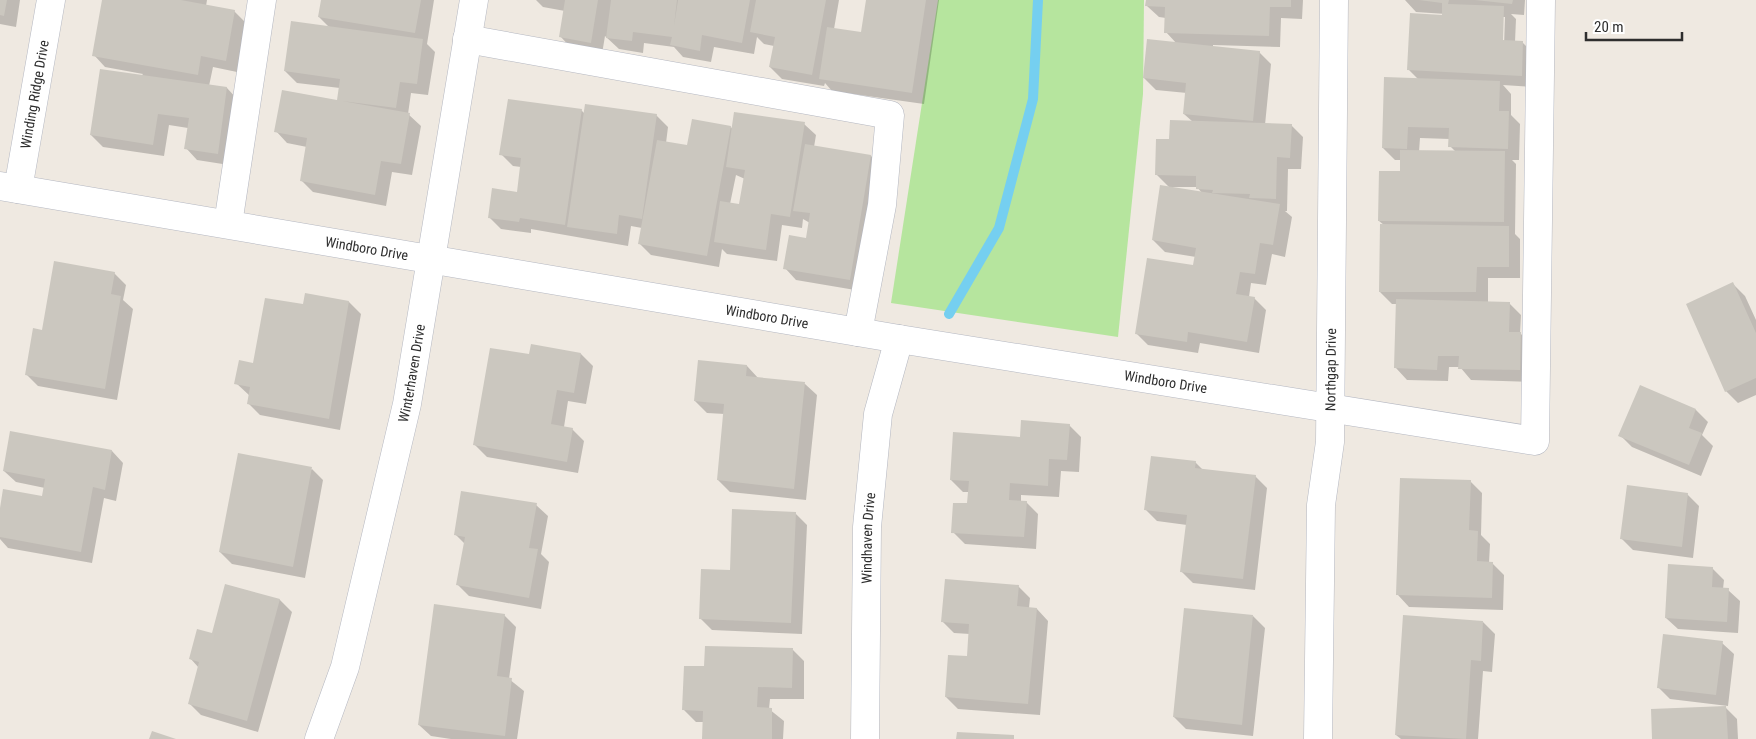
<svg xmlns="http://www.w3.org/2000/svg" width="1756" height="739" viewBox="0 0 1756 739" font-family="'Roboto Condensed',sans-serif">
<rect width="100%" height="100%" fill="#efe9e1"/>
<path fill="#b6e59e" d="M938,0H1144L1143,94L1118,337L891,303Z"/>
<path fill="#0003" fill-rule="evenodd" d="M0,0H20L16,27L0,24Z
M103,0H207L206,6L234,11L246,23L237,72L213,67L209,86L227,88L238,100L229,165L197,160L186,148L188,128L169,125L164,156L103,147L91,135L143,74L105,67L94,55Z
M322,0H434L427,44L435,52L428,95L411,93L408,114L421,126L412,175L392,172L386,206L313,192L301,180L307,147L287,143L276,131L338,102L340,88L297,83L285,71L330,28L319,17Z
M536,0H839L834,29L863,34L867,0H939L924,104L832,91L825,83L824,86L782,79L770,67L774,46L764,44L757,37L754,54L714,47L711,62L683,57L674,47L644,43L643,53L619,49L605,36L602,54L572,49L561,37L565,11L543,7Z
M1147,0H1303L1302,19L1281,18L1280,47L1213,45V47L1259,52L1271,64L1265,125H1291L1303,137L1301,169H1288L1287,211H1285L1292,217L1285,257L1272,254L1266,285L1251,283L1249,297L1254,298L1266,310L1259,353L1200,343L1198,353L1148,345L1136,333L1194,267L1196,257L1165,252L1153,240L1202,193L1197,187H1169L1156,174L1170,141L1193,122L1184,114L1187,93L1156,90L1144,78L1177,44L1166,32V18L1159,17L1147,6Z
M1405,0H1525L1524,15L1511,14L1516,19L1515,42H1522L1534,54L1533,87L1503,85L1511,94V115L1520,124L1519,160H1512L1516,164L1515,234L1520,239V278H1488V303H1509L1521,315L1520,333L1532,345V382L1471,380L1460,367H1449L1448,381L1407,380L1396,368L1397,304H1392L1380,292L1384,225L1379,221L1401,172V160H1395L1383,148L1419,80L1409,70L1446,14L1416,12ZM1503,17H1505L1504,46H1501ZM1420,138L1450,139V146L1456,152H1419Z
M581,110L585,114L656,115L668,127L666,143L688,147L731,127L733,130L804,124L816,135L814,147L871,156L883,168L861,291L796,280L785,268L807,239L810,223L803,219L802,228L782,225L777,261L727,254L722,249L719,267L651,255L640,244L642,228L631,226L628,246L531,229V233L501,229L489,217L518,193L521,167L513,166L501,154ZM736,175L745,179L740,205L730,204Z
M114,273L126,285L123,300L133,309L117,400L38,386L27,375L43,331Z
M1733,284L1745,296L1756,320V395L1738,403L1726,391Z
M349,302L361,314L340,430L260,415L248,403L250,396L236,383L304,306Z
M581,354L593,366L586,404L568,401L564,427L572,429L584,441L578,473L487,457L475,445L530,356Z
M700,361L747,366L759,379L805,384L817,395L806,500L730,492L718,480L725,414L707,413L695,401Z
M1640,387L1696,410L1708,422L1702,435L1713,446L1701,476L1632,447L1620,435Z
M1069,425L1081,437L1079,472L1061,471L1059,497L1021,495V502H1026L1038,514L1036,549L965,544L953,532L968,505L969,492H963L951,480L1021,439Z
M112,451L123,463L116,501L104,498L92,563L8,548L0,539V515L43,498L45,488L16,482L4,471Z
M1195,462L1203,470L1255,476L1267,488L1255,590L1193,583L1181,571L1187,525L1157,521L1146,510Z
M312,469L323,480L305,578L232,564L220,552Z
M1470,481L1482,493L1481,535L1490,544L1489,563H1492L1504,575L1503,610L1409,607L1398,595Z
M1687,494L1699,506L1693,558L1633,550L1621,538Z
M536,505L548,516L541,554L549,562L541,609L469,596L458,585L465,544L455,534Z
M795,513L807,525L802,634L712,630L700,618L731,572Z
M1712,568L1724,580L1723,589L1728,590L1740,601L1738,633L1678,629L1666,618Z
M226,585L280,600L292,612L258,732L201,715L189,703L199,668L190,658L213,635Z
M1018,586L1030,598L1029,608L1037,609L1048,621L1040,715L958,709L946,697L968,658L970,634L954,633L942,621Z
M504,615L516,627L509,679L524,691L517,739H451L431,736L419,725Z
M1253,616L1265,628L1253,736L1186,729L1174,717Z
M1483,622L1495,634L1492,672L1483,671L1478,739H1401L1396,735Z
M1722,643L1734,654L1728,706L1670,699L1658,687Z
M793,650L804,661V699H770L769,709L784,721L783,739H703L704,722H696L684,710L705,667Z
M1725,707L1737,719L1738,739H1653Z"/>
<g fill="none" stroke-linecap="round" stroke-linejoin="round">
<path stroke="#75cff0" stroke-width="10" d="M949,314L999,228L1033,99L1038,0"/>
</g>
<path fill="#cbc7bf" d="M0,0H7L4,16L0,15Z
M102,0H181L235,10L226,61L201,56L198,75L92,56Z
M321,0H421L415,33L318,17Z
M565,0H598L591,43L559,37Z
M611,0H677L674,26L678,0H750L742,43L702,35L700,51L670,45L672,37L633,32L632,41L606,38Z
M756,0H826L812,75L769,67L775,37L750,32Z
M866,0H926L912,93L819,79L827,27L861,32Z
M1146,0H1291V7H1270L1269,36L1164,33L1165,7L1145,6Z
M1419,0H1449L1448,4L1504,6L1503,40L1523,41L1522,76L1407,70L1410,13L1442,15V3Z
M1475,0H1513L1512,4Z
M291,21L423,39L417,84L400,82L396,108L342,101L410,113L401,164L381,161L375,195L300,181L307,138L274,132L282,90L337,100L340,79L284,71Z
M1147,39L1260,51L1253,121L1183,114L1186,83L1143,78Z
M100,69L227,87L218,154L184,149L189,118L158,114L153,145L90,135Z
M1384,77L1500,81L1499,111H1509L1508,149L1448,147L1449,128L1408,127L1407,149L1382,148Z
M508,99L582,109L565,225L520,218L519,222L488,218L492,188L517,192L521,158L499,155Z
M585,104L657,114L642,219L619,215L617,234L567,227Z
M734,112L805,122L790,217L771,214L766,250L714,242L720,201L739,204L745,170L726,167Z
M692,119L731,126L707,256L638,244L657,140L687,145Z
M1170,120L1292,124L1290,158L1277,157L1276,199L1249,198L1250,194L1212,193L1213,190L1196,189V176L1155,175L1156,139H1169Z
M805,144L871,155L850,280L783,269L789,235L806,238L810,213L793,211Z
M1400,150L1505,151L1504,222L1378,221L1379,171H1400Z
M1160,185L1280,204L1273,245L1260,243L1255,274L1240,272L1236,294L1255,297L1247,342L1188,332L1187,342L1135,334L1147,258L1193,265L1196,248L1152,240Z
M1380,224L1509,226V267H1477L1476,292H1379Z
M54,261L115,272L111,294L121,296L105,389L25,375L33,328L42,330Z
M1733,282L1756,333V378L1725,392L1686,304Z
M305,293L349,301L329,419L247,404L250,387L234,384L239,360L253,363L265,298L303,304Z
M1396,299L1510,302L1509,332H1521L1520,370L1458,369L1459,356H1438L1437,370L1394,368Z
M531,344L581,353L574,393L557,390L551,424L573,428L567,462L473,445L490,348L529,354Z
M698,360L747,365L746,376L805,382L794,489L717,480L724,404L694,401Z
M1640,385L1696,409L1689,428L1702,433L1689,465L1618,436Z
M1021,420L1070,424L1067,460L1049,459L1048,486L1010,483L1009,500L1027,501L1024,537L951,533L953,503H967L969,481L950,480L953,432L1020,437Z
M10,431L112,450L105,490L93,487L81,552L0,537V508L3,489L42,496L45,479L3,471Z
M238,453L312,467L293,567L219,552Z
M1151,456L1196,461L1195,468L1256,475L1243,579L1180,572L1187,515L1144,510Z
M1400,478L1471,480L1469,530L1478,531L1477,561L1493,562L1492,598L1396,595Z
M1627,485L1688,493L1682,547L1620,539Z
M461,491L537,503L529,548L538,549L529,598L456,585L465,537L454,535Z
M732,509L796,512L791,623L699,619L701,569L730,570Z
M1668,564L1713,567L1712,587L1729,588L1727,622L1665,618Z
M945,579L1019,585L1017,606L1037,608L1028,704L945,697L948,655L967,656L969,624L941,622Z
M225,584L280,599L247,721L188,704L199,662L189,659L197,629L212,633Z
M434,604L505,614L497,676L512,678L505,736L418,725Z
M1184,608L1253,615L1242,725L1173,717Z
M1403,615L1483,621L1481,661L1471,660L1466,739L1395,735Z
M1663,634L1723,641L1716,695L1657,688Z
M705,646L793,648L792,688L758,687L757,707L772,708V739H702L703,711L682,710L684,666H704Z
M1726,706L1728,739H1652L1651,709Z
M152,731L176,739H149Z
M957,732L1014,735V739H956Z"/>
<g fill="none" stroke-linecap="round" stroke-linejoin="round">
<defs>
<g id="minor">
<path d="M467,39L890,115L882,205L858,332"/>
<path id="s1" d="M0,186L899,339L1535,441L1541,0"/>
<path id="s2" d="M18,189L51,0"/>
<path d="M228,224L262,0"/>
<path id="s3" d="M319,739L345,667L407,404L474,0"/>
<path id="s4" d="M865,739L867,527L878,414L899,339"/>
<path id="s5" d="M1318,739L1321,505L1330,442L1334,0"/>
</g>
</defs>
<use href="#minor" stroke="#b4b7c1" stroke-width="29"/>
<use href="#minor" stroke="#fff" stroke-width="28"/>
</g>
<g text-anchor="middle" dominant-baseline="central" stroke-width="4" stroke-linejoin="round" paint-order="stroke">
<g font-size="14" fill="#2e2e2e" stroke="#fff">
<text stroke="none"><textPath href="#s2" startOffset="96">Winding Ridge Drive</textPath></text>
<text stroke="none"><textPath href="#s1" startOffset="372">Windboro Drive</textPath></text>
<text stroke="none"><textPath href="#s1" startOffset="778">Windboro Drive</textPath></text>
<text stroke="none"><textPath href="#s5" startOffset="370">Northgap Drive</textPath></text>
<text stroke="none"><textPath href="#s3" startOffset="378">Winterhaven Drive</textPath></text>
<text stroke="none"><textPath href="#s1" startOffset="1182">Windboro Drive</textPath></text>
<text stroke="none"><textPath href="#s4" startOffset="201">Windhaven Drive</textPath></text>
</g>
</g>
<path d="M1586 32v8h96v-8" fill="none" stroke="#2e2e2e" stroke-width="2.5"/>
<text x="1594" y="32" font-size="15" fill="#2e2e2e" stroke="#ffffff" stroke-width="4" paint-order="stroke">20 m</text>
</svg>
